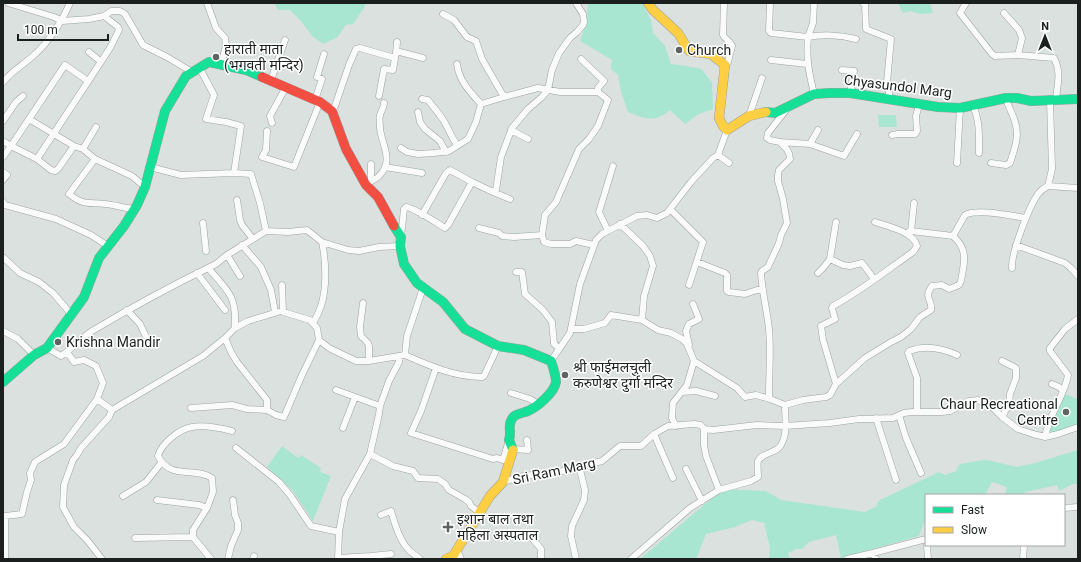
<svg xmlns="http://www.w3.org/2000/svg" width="1081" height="562" viewBox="0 0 1081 562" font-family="Roboto,'Noto Sans Devanagari',sans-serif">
<rect width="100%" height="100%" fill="#dbe1de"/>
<path fill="#a8e6d2" d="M274,3H366L364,8L353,24L346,25L342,30L341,33L336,38L323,44L312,36L301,21L290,10H278Z
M588,3H642L651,20L653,33L665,46L671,64L687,66L701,69L712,82L713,109L699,114L685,124L670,110C655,123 646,119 628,112L621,92L618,75L611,69L612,60L580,41L587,21Z
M898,3H930L933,13L920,14L911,11L903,13Z
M878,115H896L897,127H879Z
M1062,393L1078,399V425L1050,435L1048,427Z
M282,446L298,458L301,455L321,468L320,472L331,476L313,521L293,491L267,467Z
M1078,450V484H1073L1059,491L1057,485L1026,492L1021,495H1005L1007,487L992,482L986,493L981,495H926V518L919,536L845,557L841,558L836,535L809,542L802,549H796L788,553L790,559H769L770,548L764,523L752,520L735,527L706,534L696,559H640L723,489L766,491L781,500L865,512L877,506L878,501L939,472L945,475L956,471L960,464L977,461L987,460L1017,467L1039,462Z"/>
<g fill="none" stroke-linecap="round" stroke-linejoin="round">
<defs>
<path id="street" d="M8,3L54,17L62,21L89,19L104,16L111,11H120L125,14L143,45L167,57L192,72
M207,3L216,28L225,38L226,46L221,64
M724,3L723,35C725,40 731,41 732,46L728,62L725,65
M770,3L769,31L771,33L808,37L813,23L814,3
M863,3L865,5L866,29L891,39L887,82L890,99
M966,3L960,13L992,54L995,56L1018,55L1054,58C1062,74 1057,84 1056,100
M1004,13L1019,30L1022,38L1018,55
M443,14L454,20L467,37L476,41L482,59L504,97L538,88L560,92H598L608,100L598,126L589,139L579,149L556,202L545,215L542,235L544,242L551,244H570L576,241L594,245
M396,51L423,58
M89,52L100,61
M396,54L397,42
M581,59L604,81L598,88V92
M771,60L807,64
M457,64C459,81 470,92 481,104
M199,67L214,95L206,119L226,122L241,126L234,173
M842,70L854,71L850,93
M271,80L285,40
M88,81L65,65L11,146L37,159L110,48L119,30L118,27L104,16
M3,82C12,71 23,65 33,56C50,41 61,23 70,3
M814,94C809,73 806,58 808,37C822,34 841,35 856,39
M422,99L428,100C433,107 441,115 445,123C449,130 452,138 457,145
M315,100L322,79L317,77L324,54
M1050,100L1052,169L1048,186L1078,188
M973,106C980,121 979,136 979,153
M332,111L335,106L349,65L356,49L360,48L395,58L393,70L384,69L379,96
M418,112L420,122L425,129L440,141L446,152
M749,116L762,78
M29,119L74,146L83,149L95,159L132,176L145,187
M3,121L16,102L23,96
M272,123L270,116L286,87
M511,130L528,139
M267,131L266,150L262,157L294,167L320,102
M892,135L898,134H915L917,131L916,116L919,105
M3,141L11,146L3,157
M780,142L810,144L818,130
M810,144L844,156L857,134
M401,148L407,152L418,154L434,153L449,151L468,139L476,122L481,104L504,97
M83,149L96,127
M718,155L729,163
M37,159L51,170L55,171L58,169L74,146
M95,159L69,194C84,206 88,202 105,204C115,205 124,208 134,209
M957,163L960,108
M991,163L1006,165L1010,163C1014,150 1020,136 1015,122C1013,114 1008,107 1006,98
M150,167L181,175L234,173L251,174L260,203L266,231
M385,167L422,173
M3,172L7,175L3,180
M371,180V164
M472,182L493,192L496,190L501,157L512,128L528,109L542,97L548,90L552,70L559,53L570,38L577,32L583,25L584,22L583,14L576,3
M366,185C371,180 376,180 379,176C395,160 381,144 380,128C380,124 379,119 380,115C381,111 384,108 384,103
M493,192L510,199
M237,200L240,220L242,225L253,239
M3,202L5,205L56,219L91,235L108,246
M670,209L703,242L689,285
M836,222L830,259L843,265L850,266L862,263L874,279
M203,223L206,251
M620,224L643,246L650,256L653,266L644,296L642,320
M479,228L499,233L502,236L514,237L542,235
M608,231L599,212L613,166
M911,231L914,203
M906,233L911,231L953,236
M401,237L404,209L406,207C417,209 435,222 445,228L448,225L472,182L450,170L446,173L422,215
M242,245L261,267L271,290L275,312
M1016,245L1065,263L1071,268L1078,276
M227,255L240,276
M4,258L20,273L39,282L53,293L72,315
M697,262L725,273L727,275V291L729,292L745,294L757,290H762
M1012,268C1011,253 1029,207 1038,194C1041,190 1044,188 1048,186
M516,272H522L525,294L543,310L552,322L554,344L559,348
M197,273L225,310
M818,273L823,268L830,259
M282,285L283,312L310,320L317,328L319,340L329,348L356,361H369L405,355L407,336L423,288
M363,303L360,327L361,336L368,343L369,346V361
M127,310L140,324L149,343
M313,323C316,318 319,312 321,306C327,288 326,261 322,242
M235,328L248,321L278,312
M571,329H584L605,323L611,315L642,320L658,330L671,333L682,339L687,344L694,361L687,385L673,403L672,418L676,426
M3,331L18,339L34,355
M689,345L686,331L689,324L699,319L693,304
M47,348L61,356C72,349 81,338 92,331C132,307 173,285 216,264L227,255L266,231L288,232L307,230L322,242L348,250L359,251L379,247L400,246
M405,355C430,366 455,377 482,377L484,376L498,346
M551,361L570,333L580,284L596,240L602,234L637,216L647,215L657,218L667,213L670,209L691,182L713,158L718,155L727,130
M694,361L737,388L745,397L756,395L770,399
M436,368L421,411L411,433L493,459L497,458L503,460L509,440
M836,384L823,340L821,326L835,319L832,308L833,306C861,291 887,270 913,252L917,246C914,232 887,226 875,222
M1052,384L1059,387L1063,391
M336,390L380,406
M682,392L696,391L715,396
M511,393L530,399L538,404
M97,399L112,410L109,417L81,448L77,455L73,460L64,485L63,507L74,527L87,540L102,559
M785,405L770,399L769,395C769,373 771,351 769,329C767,310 762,292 761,273L762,271L768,267L779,243L781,235L787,223L783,199L778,181V175L779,170L790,159C790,151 785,147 780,142L770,140L767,138L768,133L786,110
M191,408L232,405L247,409L267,410V400L237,362L231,352L225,338L235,328C235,318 236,307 231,297C226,287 216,277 208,268
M112,410L203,356L225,338
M267,410L276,415L284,417L302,375L319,340
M917,412V378L908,353L909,351C925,345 942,348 957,355
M899,415L906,438L921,473
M1002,417L1009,404L1010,394L1016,378V368L1002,361
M876,418L896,480
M343,428L355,397
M704,429V445L706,456L719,490
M654,434L673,478
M1045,437C1049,414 1065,395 1068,375L1050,351V348L1065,329L1078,319
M236,448L279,482L290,495L311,526L339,532
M513,449L528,450L527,440
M370,454L393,466L413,471L418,478L438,479L445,484L449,490L465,499L469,502L471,506L480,513
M686,469L702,501
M503,482L523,476L559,472L602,461L620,446H641L654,434L668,426L694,424L701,425L704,429L713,430L757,425L785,426L830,423L859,419L893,418L904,413L912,412H942L950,411L969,401L978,400L992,407L1002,417L1018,429L1033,434L1045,437L1058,434L1078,427
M123,496L146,482L161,463
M157,500L199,505L207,508L193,530V537L211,559
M207,508L213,492L212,478C194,466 171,481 158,456C161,444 179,429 192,427C204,425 220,428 232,431
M1064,508L1078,507
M381,515L391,511C395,524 399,539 408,549C411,553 416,555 420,559
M135,538L193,537
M532,538L541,549V559
M927,545L928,559
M457,550L461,559
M338,558L371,556L391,554
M5,559V516L22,514L27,492L31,480L30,473L35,462L64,444L97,399L103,383L96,366L84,360L74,362L67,352
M228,559L231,546L238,530V523L235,515L233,500
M253,559L254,556
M338,559L339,532L345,499L370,454L379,414L380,406L389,381L399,362V357
M576,559L571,536L572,526L584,500L585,490L579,466
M631,559L690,508L719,490L751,481L758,477C758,472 757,465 758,461C762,452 776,454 781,445C788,434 785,417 785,405L803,400L826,397L830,395L836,384L865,358L891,342L901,337L911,329L920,317L931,310C933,300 923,298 932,286L942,285L949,289L959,285L961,281C964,263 969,250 953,236L965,215C977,208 1012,216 1026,218
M847,559L873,553
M876,559L873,553L926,539
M1023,559L1024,545"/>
<path id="fast" d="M766,112L775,113L814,94L830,93H850L938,107L960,108L1006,98H1017L1031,101L1078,99
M394,226L401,237L400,246L404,264L417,283L443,302L465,329L498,346L524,350L551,361C553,367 556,376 556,382C554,393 537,407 528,411C523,413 514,414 512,419C507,426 512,431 509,440L513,450
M3,382L34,355L47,348L84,297L99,258L124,226L137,205L145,187L165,111L186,76L209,62L246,70L262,77"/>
<path id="slow" d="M648,3L653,10L678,33L689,51L711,54L725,65L719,118L723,126L727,130L749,116L766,112
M446,559L453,556L490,496L503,482L513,450"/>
<path id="jam" d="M262,77L320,102L332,111L346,149L366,185L378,197L394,226"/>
</defs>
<use href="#street" stroke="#9da2a0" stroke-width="7"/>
<use href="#fast" stroke="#9da2a0" stroke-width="10"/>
<use href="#slow" stroke="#9da2a0" stroke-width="10"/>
<use href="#jam" stroke="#9da2a0" stroke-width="10"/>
<use href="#street" stroke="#fafafa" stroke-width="6"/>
<use href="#fast" stroke="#16e098" stroke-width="9"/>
<use href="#slow" stroke="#ffcf43" stroke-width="9"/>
<use href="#jam" stroke="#f24e42" stroke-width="9"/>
</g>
<g fill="#5e6461" stroke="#fff" stroke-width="1.5">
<circle cx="679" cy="50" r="4"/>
<circle cx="216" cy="57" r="4"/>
<circle cx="58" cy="342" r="4"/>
<circle cx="565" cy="375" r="4"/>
<circle cx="1066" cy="412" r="4"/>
<path d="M446 521h4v4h4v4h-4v4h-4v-4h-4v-4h4z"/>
</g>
<g text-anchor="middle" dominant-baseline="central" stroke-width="3" stroke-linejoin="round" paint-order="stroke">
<g font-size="14" fill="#1b201e" stroke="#fff" text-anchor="start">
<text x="224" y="49">हाराती माता<tspan x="224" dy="16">(भगवती मन्दिर)</tspan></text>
<text x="687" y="50">Church</text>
<text x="66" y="342">Krishna Mandir</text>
<text x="573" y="367">श्री फाईमलचुली<tspan x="573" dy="16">करुणेश्वर दुर्गा मन्दिर</tspan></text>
<text x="1058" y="404" text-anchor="end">Chaur Recreational<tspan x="1058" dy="16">Centre</tspan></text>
<text x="457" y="519">इशान बाल तथा<tspan x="457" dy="16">महिला अस्पताल</tspan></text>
</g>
<g font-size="14" fill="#1b201e" stroke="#fff">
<text transform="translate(898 86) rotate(7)">Chyasundol Marg</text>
<text transform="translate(554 471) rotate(-12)">Sri Ram Marg</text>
</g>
</g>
<rect width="1081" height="562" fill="none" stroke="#1b201e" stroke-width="8"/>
<rect x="925" y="494" width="140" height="52" fill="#ffffff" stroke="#a4a6a5"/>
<rect x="933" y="507" width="20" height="6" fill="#16e098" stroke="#a4a6a5"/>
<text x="961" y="514" font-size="12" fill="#1b201e">Fast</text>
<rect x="933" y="527" width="20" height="6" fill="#ffcf43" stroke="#a4a6a5"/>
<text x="961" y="534" font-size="12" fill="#1b201e">Slow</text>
<g transform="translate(1045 36)" stroke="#ffffff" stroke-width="3" paint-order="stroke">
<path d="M0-3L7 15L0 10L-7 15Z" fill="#1b201e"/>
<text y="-6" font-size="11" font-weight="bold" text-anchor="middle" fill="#1b201e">N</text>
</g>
<path d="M18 34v6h90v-6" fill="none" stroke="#1b201e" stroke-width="2"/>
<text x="24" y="34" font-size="12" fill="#1b201e" stroke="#ffffff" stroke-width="3" paint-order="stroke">100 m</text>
</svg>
